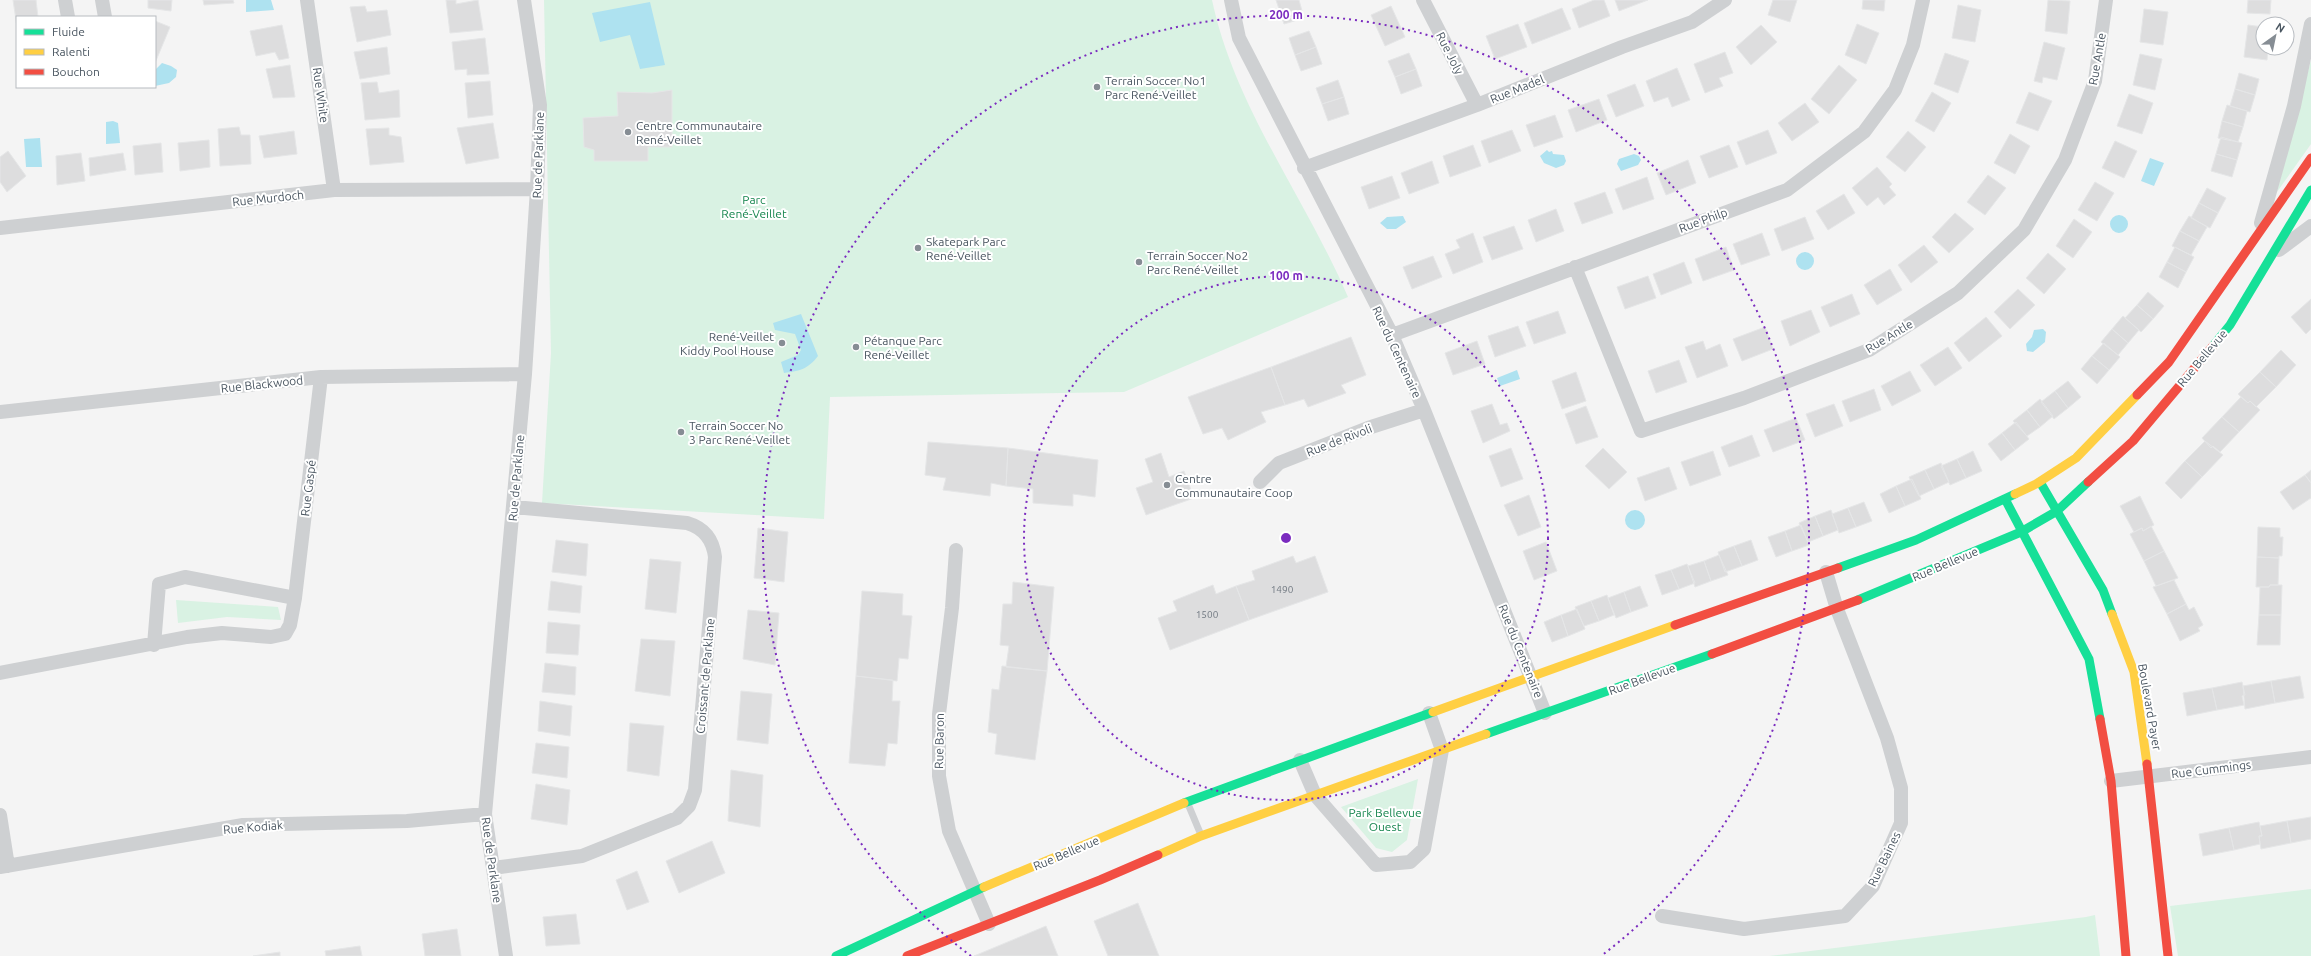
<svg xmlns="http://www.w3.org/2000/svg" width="2311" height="956" viewBox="0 0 2311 956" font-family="Ubuntu,sans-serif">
<rect width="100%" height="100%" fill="#f4f4f4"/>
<path fill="#d9f2e3" d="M544,0H1212C1235,108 1305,197 1348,297L1124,392L830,397L824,519L542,503L551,353Z
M2311,60V144L2277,192Z
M176,600L278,607L281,620L227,617L178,623Z
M1418,779L1407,840L1392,852L1376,848L1341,807Z
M2311,889V956H2178L2170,906Z
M2095,915L2100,956H1769L2086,917Z"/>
<path fill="#aee2f0" d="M246,0H271L274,10L246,12Z
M650,2L665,65L640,69L630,35L600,42L592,13Z
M162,63L171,66L177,70L176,77L169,83L155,86V70Z
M113,121L118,123L120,143L106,144V122Z
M40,138L42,167H26L24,139Z
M1547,150L1549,152L1552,151L1553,154L1564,155L1566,161L1564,165L1556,168L1544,163L1540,156Z
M1634,154L1639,156L1641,160L1638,165L1621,171L1617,164L1619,159Z
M2150,158L2164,163L2154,186L2141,181Z
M2110 224a9 9 0 1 1 18 0a9 9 0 1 1-18 0Z
M1403,216L1406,222L1396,229H1387L1380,223L1387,217Z
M1796 261a9 9 0 1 1 18 0a9 9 0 1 1-18 0Z
M801,314L818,356C808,369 800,371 784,373L781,362L798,355L801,350L795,334L775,330L773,323Z
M2043,329L2046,332L2045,342L2033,352L2027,351L2026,344L2032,337L2034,330Z
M1517,370L1520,379L1500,386L1497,378Z
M1625 520a10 10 0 1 1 20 0a10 10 0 1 1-20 0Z"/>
<path fill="#ddddde" stroke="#e5e6e7" d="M13,0H36L38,17H17V27Z
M148,0H172L171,11L148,8Z
M203,0H233L234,3L204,5Z
M446,0H456V4L478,0L483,30L450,33Z
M1276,0H1299L1304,18L1284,24Z
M1594,0H1604L1610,16L1579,28L1572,9Z
M1615,0H1648L1619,11Z
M1773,0H1797L1790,22L1768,15Z
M1863,0H1885L1884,11L1862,9Z
M2048,0L2070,1L2067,34L2045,31Z
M2248,0H2271L2270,14L2247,13Z
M1958,5L1981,10L1975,42L1952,38Z
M365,6L367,12L387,10L391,35L357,42L350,7Z
M1391,6L1405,37L1385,46L1371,15Z
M1562,8L1571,29L1532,44L1524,23Z
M2144,9L2168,12L2163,45L2140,42Z
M155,21L170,27L155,63Z
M1518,24L1527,47L1495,59L1486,36Z
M1857,24L1879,33L1866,64L1845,55Z
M282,25L289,58L279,60L275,52L256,56L250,31Z
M1761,25L1777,42L1751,65L1736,47Z
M2248,25L2263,27V48H2268L2267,60L2244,57Z
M1309,31L1316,47L1295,55L1289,38Z
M485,38L489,74L467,75V69L455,70L452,42Z
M2044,42L2065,48L2057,80L2043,77L2042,83L2034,81Z
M387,47L390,74L360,79L354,52Z
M1316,47L1322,64L1301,71L1295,55Z
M1725,52L1733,73L1719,78L1723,86L1705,93L1694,64Z
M1409,53L1416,69L1395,77L1388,61Z
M1945,53L1969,61L1958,93L1934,84Z
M2140,54L2162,59L2155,90L2133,85Z
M290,65L295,97L273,98L266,69Z
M1839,65L1857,80L1829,114L1811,99Z
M1677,68L1690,100L1672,107L1668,97L1654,102L1646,81Z
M1416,69L1422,86L1401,94L1395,77Z
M2239,73L2259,79L2255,95L2235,89Z
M1338,80L1344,97L1322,104L1316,88Z
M490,81L493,115L468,118L465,83Z
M377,82L379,93L399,90L400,117L365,120L361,83Z
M1635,84L1644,106L1616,117L1607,95Z
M2235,89L2255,95L2250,112L2230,106Z
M672,90V147H648V161H594V150L584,147L583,118L618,116L617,92L652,93Z
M1932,92L1951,103L1934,132L1915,121Z
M2029,92L2052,101L2038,131L2016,123Z
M2129,94L2153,103L2142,134L2117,126Z
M1344,97L1349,114L1328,121L1322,104Z
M1599,99L1607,120L1576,132L1568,110Z
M1805,103L1819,122L1792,141L1778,123Z
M2227,105L2247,111L2243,127L2222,121Z
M1555,115L1563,137L1534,147L1526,125Z
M2222,121L2243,127L2238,142L2218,138Z
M493,123L499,158L466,164L457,128Z
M239,127L241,135H250L251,164L220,166L218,129Z
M389,128V135L401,137L404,162L370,165L366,129Z
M1512,130L1521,151L1489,163L1481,141Z
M1768,130L1777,153L1746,165L1737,142Z
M294,131L297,154L264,158L259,136Z
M1908,131L1926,147L1905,172L1886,157Z
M2010,134L2030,146L2015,174L1994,163Z
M2221,137L2242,143L2237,160L2216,154Z
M209,140L210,167L180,171L178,143Z
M2115,141L2137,151L2124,178L2102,168Z
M161,143L163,172L135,175L133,146Z
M1473,145L1481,166L1450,177L1443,156Z
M1729,145L1738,167L1709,178L1700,156Z
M8,151L26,176L7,192L0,182V157Z
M81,153L85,181L57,185L56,156Z
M123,153L126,170L90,176L89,158Z
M2216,154L2237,160L2232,177L2211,171Z
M1688,160L1696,183L1666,195L1657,173Z
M1432,161L1439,183L1409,194L1401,173Z
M1877,167L1892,184L1889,187L1896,195L1884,205L1878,197L1867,206L1852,188Z
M1988,175L2006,188L1985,215L1967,202Z
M1392,176L1400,198L1369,209L1361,187Z
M1647,177L1654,199L1623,210L1615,189Z
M2095,182L2114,193L2097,221L2078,210Z
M2207,188L2226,198L2218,213L2199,203Z
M1605,192L1613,213L1582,224L1574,203Z
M1844,194L1855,213L1828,230L1816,211Z
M2199,203L2218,213L2210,228L2191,218Z
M1556,209L1564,231L1536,242L1528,220Z
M1955,213L1974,229L1949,253L1932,237Z
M2189,216L2207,227L2199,241L2180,231Z
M1805,217L1814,239L1782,251L1774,229Z
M2074,219L2092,232L2073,258L2056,246Z
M1514,226L1523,249L1492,260L1483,237Z
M2180,231L2199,241L2191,255L2172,246Z
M1473,233L1483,262L1453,274L1445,254L1460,248L1456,240Z
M1762,233L1770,255L1741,265L1733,244Z
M1924,245L1938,262L1911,283L1898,265Z
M1726,247L1734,270L1703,281L1695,259Z
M2175,247L2194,257L2186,272L2167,262Z
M2048,253L2066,269L2044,294L2026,278Z
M1433,256L1442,277L1412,289L1403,267Z
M1684,262L1692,283L1661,295L1653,274Z
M2167,262L2186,272L2178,288L2159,277Z
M1890,269L1902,290L1877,305L1864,285Z
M1648,276L1656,298L1625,309L1617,287Z
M2018,289L2035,305L2010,329L1994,312Z
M2148,292L2164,306L2153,319L2137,305Z
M1852,294L1860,314L1830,327L1821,307Z
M2311,299V329L2306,334L2291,317Z
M2137,305L2153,319L2141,332L2125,318Z
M1811,310L1820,332L1790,346L1781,321Z
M1558,311L1566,333L1534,344L1526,322Z
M2123,316L2139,330L2128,343L2112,329Z
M1986,317L2002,336L1969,362L1954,343Z
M1518,326L1526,346L1495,357L1488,336Z
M1765,327L1773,349L1742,361L1733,339Z
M2112,329L2128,343L2118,355L2101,342Z
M1351,337L1366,375L1341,385L1346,393L1308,407L1304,399L1285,405L1271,367Z
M1477,341L1485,364L1453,375L1445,353Z
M1703,341L1706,350L1720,344L1728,366L1697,378L1685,347Z
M2104,343L2120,357L2109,370L2092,356Z
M1948,347L1962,368L1935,386L1920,365Z
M2281,350L2296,365L2276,387L2260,372Z
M2092,356L2109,370L2097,384L2081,369Z
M1679,360L1687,382L1656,393L1648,371Z
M1271,367L1285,405L1261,412L1266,422L1228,440L1222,428L1203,434L1188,397Z
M1910,371L1921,391L1892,406L1881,386Z
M1576,372L1586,401L1562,409L1552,381Z
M2260,372L2276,387L2256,407L2250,401L2248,403L2238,394Z
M2068,381L2081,397L2068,408L2055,391Z
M1874,389L1881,410L1850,422L1842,401Z
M2055,391L2068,408L2054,419L2041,402Z
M2241,397L2248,403L2250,401L2260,410L2239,432L2222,417Z
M2040,399L2053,416L2040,427L2027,410Z
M1492,404L1500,425L1507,423L1510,431L1483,443L1471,411Z
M1834,404L1843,426L1815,437L1806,414Z
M1586,406L1598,437L1576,444L1565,414Z
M2027,410L2040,427L2027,436L2013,421Z
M2222,417L2239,432L2220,452L2213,446L2211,448L2202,438Z
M1796,418L1805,440L1773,452L1764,430Z
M2016,422L2029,439L2015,450L2002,433Z
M2002,433L2015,450L2001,461L1988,444Z
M1752,435L1760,456L1729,467L1721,447Z
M2205,441L2223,455L2202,477L2185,461Z
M928,442L1008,448L1006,486L991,483L990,496L943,490L946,478L925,475Z
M1008,448L1098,460L1095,497L1073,494V506L1033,503V489L1006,486Z
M1511,448L1523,479L1501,487L1489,456Z
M1603,448L1627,472L1609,489L1585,466Z
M1713,451L1721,475L1690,486L1681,462Z
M1973,451L1982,471L1966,478L1957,459Z
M1161,453L1169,477L1184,471L1194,498L1146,515L1136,488L1153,482L1145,459Z
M1957,459L1966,478L1950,485L1941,466Z
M2185,461L2202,477L2181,499L2165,483Z
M1941,463L1949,482L1934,489L1925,470Z
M1669,467L1677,489L1645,501L1637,478Z
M1925,470L1934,489L1919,496L1909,477Z
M2311,470V483L2305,475Z
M2305,475L2311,483V498L2293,510L2280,492Z
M1912,479L1921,499L1905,506L1896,486Z
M1896,486L1905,506L1889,513L1880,494Z
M1529,495L1541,527L1518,536L1504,505Z
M2140,496L2154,525L2143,531L2142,528L2134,532L2120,506Z
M1864,502L1872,521L1856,527L1848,508Z
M1848,508L1856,527L1839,533L1832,514Z
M1831,510L1838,530L1823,536L1815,516Z
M1815,516L1823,536L1808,542L1799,523Z
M1801,525L1809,545L1792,551L1785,531Z
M2151,526L2164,551L2144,561L2130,534L2142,528L2143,531Z
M2258,527L2280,528V537H2283L2282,556H2279V558L2257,557Z
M758,528L788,532L784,582L754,578Z
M1785,531L1792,551L1776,557L1768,537Z
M556,540L588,544L586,576L552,572Z
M1751,540L1758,560L1742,566L1734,546Z
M1546,542L1557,571L1534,580L1523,551Z
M1734,546L1742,566L1725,572L1718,552Z
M2164,551L2178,578L2156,586L2144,561Z
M1719,555L1728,575L1711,581L1704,561Z
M1293,556L1296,563L1315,556L1328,592L1249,620L1236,586L1255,580L1252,571Z
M2257,557L2279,558L2278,585H2270L2269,587H2256Z
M650,559L681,562L676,613L645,609Z
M1704,561L1711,581L1695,587L1688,566Z
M1687,564L1695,583L1679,589L1671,570Z
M1671,570L1679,589L1662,595L1655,575Z
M2174,580L2186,604L2167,614L2153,587Z
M551,581L582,586L580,613L548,610Z
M1013,582L1054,587L1047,671L1006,667L1009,646L1000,645L1003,604H1012Z
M1213,585L1216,594L1236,586L1249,620L1170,650L1158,618L1177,611L1173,601Z
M2270,585H2282L2281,615H2259L2260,587H2269Z
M1640,586L1648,606L1631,612L1624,592Z
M862,591L903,594L902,615L912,616L908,659L899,658L897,681L856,676Z
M1624,592L1631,612L1616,618L1608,598Z
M1607,595L1614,615L1599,621L1591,601Z
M1591,601L1599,621L1584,626L1575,607Z
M2186,604L2189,610L2194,607L2203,625L2198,628L2200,631L2180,641L2167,614Z
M1577,609L1585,629L1568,636L1561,615Z
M748,610L779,613L775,665L743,659Z
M1561,615L1568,636L1552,642L1544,622Z
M2259,615H2281L2280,645H2257Z
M548,622L580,625L578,655L546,653Z
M641,639L675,641L670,696L635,691Z
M545,663L576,667L575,695L542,692Z
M1002,666L1047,671L1035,760L995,754L997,734L988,732L992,689L999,690Z
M856,676L893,680L892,701H900L897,744L888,743L885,766L849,763Z
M2300,676L2304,698L2275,703L2271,681Z
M2271,681L2275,703L2245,709L2243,686Z
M2242,682L2245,695L2242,696L2244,705L2217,710L2212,688Z
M2212,688L2217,710L2187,716L2183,693Z
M741,691L772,694L768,744L737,740Z
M540,701L572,706L570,736L538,731Z
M630,723L664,726L659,776L627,771Z
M536,743L569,747L567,778L532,773Z
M731,770L763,775L760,827L728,821Z
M536,784L570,790L567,825L531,819Z
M2311,817V839L2291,843L2287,821Z
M2287,821L2291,843L2261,849L2259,836H2262L2260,826Z
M2259,822L2262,836H2259L2260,844L2234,850L2229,828Z
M2229,828L2234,850L2203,856L2199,834Z
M712,841L725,873L679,893L666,861Z
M637,871L649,902L627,910L616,880Z
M1138,903L1159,956H1108L1094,921Z
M576,914L580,944L546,946L543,917Z
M1046,926L1058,956H974Z
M457,929L461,956H425L422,934Z
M360,946L362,956H326L325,951Z
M280,952V956H253Z"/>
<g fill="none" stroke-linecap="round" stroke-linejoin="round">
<path stroke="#ced0d2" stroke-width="7" d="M1188,804L1201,835"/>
<path stroke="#ced0d2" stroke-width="14" d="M65,0L68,17
M102,0L105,17
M307,0L334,190
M1231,0L1239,38L1392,335L1424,410L1545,713
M1423,0L1477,105
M1304,168L1477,105L1622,47L1692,22L1725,0
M2261,223L2294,106L2311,24
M0,228L334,190L537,189
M2279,250L2311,226
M1575,267L1641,431L1744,398L1869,350L1958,293L2024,230L2065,160L2095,81L2106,0
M1392,335L1787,190L1864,132L1895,90L1913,45L1923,0
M0,412L321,377L525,374
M1260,482L1279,463L1368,428L1424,410
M956,550L952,608L939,714V776L949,831L989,924
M154,645L159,584L185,577L295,598
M0,673L187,637L222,633L271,637L285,634L290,625L295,598L321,377
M1300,760L1315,795L1376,865L1410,862L1424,849L1442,750L1429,713
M2111,781L2311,757
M0,815L8,866
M0,867L243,825L407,821L485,814
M493,868L582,856L677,818L689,806L695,790L715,557C713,540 704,528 687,523L514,507
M1662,916L1744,929L1845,916L1873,886L1901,823V788L1887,738L1837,609L1826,572
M506,956L485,814L525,374L537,189L540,105L524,0"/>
<path stroke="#16e098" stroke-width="9" d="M2213,346L2230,325L2311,190
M2040,482L2103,590L2112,614
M2005,499L2089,659L2100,719
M1838,568L1916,540L2015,494
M1858,600L2021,532L2057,511L2088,482
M1486,734L1712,654
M1184,803L1433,712
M836,956L984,887"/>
<path stroke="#ffcf43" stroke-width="9" d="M2015,494L2036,484L2076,458L2137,395
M2112,614L2134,672L2147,764
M1433,712L1675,625
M1158,855L1201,836L1486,734
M984,887L1184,803"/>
<path stroke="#f24e42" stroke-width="9" d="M2137,395L2169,362L2311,158
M2088,482L2133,441L2213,346
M1675,625L1838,568
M1712,654L1858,600
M2100,719L2111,781L2126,956
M2147,764L2168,956
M907,956L1100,880L1158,855"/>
</g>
<g fill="none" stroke="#7b2cbf" stroke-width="2" stroke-dasharray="2 4">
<circle cx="1286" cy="538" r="262"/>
<path d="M971 956A523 523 0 1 1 1601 956"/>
</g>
<g fill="#868d94" stroke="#fff" stroke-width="1.5">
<circle cx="1097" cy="87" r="4"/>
<circle cx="628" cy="132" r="4"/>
<circle cx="918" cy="248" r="4"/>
<circle cx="1139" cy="262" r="4"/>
<circle cx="782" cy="343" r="4"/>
<circle cx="856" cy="347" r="4"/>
<circle cx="681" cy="432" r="4"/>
<circle cx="1167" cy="485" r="4"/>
</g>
<g text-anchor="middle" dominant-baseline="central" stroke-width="4" stroke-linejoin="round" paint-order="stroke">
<g font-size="10" fill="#707881">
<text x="1282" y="589">1490</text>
<text x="1207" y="614">1500</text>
</g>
<g font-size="12" fill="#4a5661" stroke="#fff">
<text transform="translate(1450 53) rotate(63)">Rue Joly</text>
<text transform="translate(2097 59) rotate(-80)">Rue Antle</text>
<text transform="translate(1517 89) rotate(-22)">Rue Madel</text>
<text transform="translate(321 95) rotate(82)">Rue White</text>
<text transform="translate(538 155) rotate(-88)">Rue de Parklane</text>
<text transform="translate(268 198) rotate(-6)">Rue Murdoch</text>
<text transform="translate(1703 220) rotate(-20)">Rue Philp</text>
<text transform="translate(1889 336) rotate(-31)">Rue Antle</text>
<text transform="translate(1397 352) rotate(65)">Rue du Centenaire</text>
<text transform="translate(2202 358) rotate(-50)">Rue Bellevue</text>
<text transform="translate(262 384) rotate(-6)">Rue Blackwood</text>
<text transform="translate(1339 440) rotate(-21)">Rue de Rivoli</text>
<text transform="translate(516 478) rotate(-85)">Rue de Parklane</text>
<text transform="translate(308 488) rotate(-83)">Rue Gaspé</text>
<text transform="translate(1945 564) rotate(-23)">Rue Bellevue</text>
<text transform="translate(1521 651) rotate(68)">Rue du Centenaire</text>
<text transform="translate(705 676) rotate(-85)">Croissant de Parklane</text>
<text transform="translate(1642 679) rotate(-20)">Rue Bellevue</text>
<text transform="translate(2150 707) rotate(80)">Boulevard Payer</text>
<text transform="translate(939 741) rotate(-89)">Rue Baron</text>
<text transform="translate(2211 769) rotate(-7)">Rue Cummings</text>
<text transform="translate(253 827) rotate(-5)">Rue Kodiak</text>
<text transform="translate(1066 853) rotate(-23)">Rue Bellevue</text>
<text transform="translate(1884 859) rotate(-64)">Rue Baines</text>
<text transform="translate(492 860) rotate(82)">Rue de Parklane</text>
</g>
<g font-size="12" fill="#4a5661" stroke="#fff" text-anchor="start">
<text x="1105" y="80">Terrain Soccer No1<tspan x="1105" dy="14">Parc René-Veillet</tspan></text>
<text x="636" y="125">Centre Communautaire<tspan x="636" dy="14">René-Veillet</tspan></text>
<text x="926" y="241">Skatepark Parc<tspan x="926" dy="14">René-Veillet</tspan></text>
<text x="1147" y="255">Terrain Soccer No2<tspan x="1147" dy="14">Parc René-Veillet</tspan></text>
<text x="774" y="336" text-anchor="end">René-Veillet<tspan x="774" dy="14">Kiddy Pool House</tspan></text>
<text x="864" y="340">Pétanque Parc<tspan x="864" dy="14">René-Veillet</tspan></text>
<text x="689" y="425">Terrain Soccer No<tspan x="689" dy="14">3 Parc René-Veillet</tspan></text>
<text x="1175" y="478">Centre<tspan x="1175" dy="14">Communautaire Coop</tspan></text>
</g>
<g font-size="12" fill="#17864f" stroke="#fff">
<text x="754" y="199">Parc<tspan x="754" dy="14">René-Veillet</tspan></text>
<text x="1385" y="812">Park Bellevue<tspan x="1385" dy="14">Ouest</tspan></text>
</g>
</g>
<circle cx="1286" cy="538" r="6" fill="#7b2cbf" stroke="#fff" stroke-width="2"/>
<g font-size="12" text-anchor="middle" font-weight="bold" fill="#7b2cbf" stroke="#fff" stroke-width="4" stroke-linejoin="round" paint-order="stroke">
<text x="1286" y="19">200 m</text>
<text x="1286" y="280">100 m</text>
</g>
<rect x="16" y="16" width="140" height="72" fill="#ffffff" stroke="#b7bbc0"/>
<rect x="24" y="29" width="20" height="6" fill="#16e098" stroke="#b7bbc0"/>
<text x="52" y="36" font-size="12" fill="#4a5661">Fluide</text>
<rect x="24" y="49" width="20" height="6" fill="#ffcf43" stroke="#b7bbc0"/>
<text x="52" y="56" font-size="12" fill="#4a5661">Ralenti</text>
<rect x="24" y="69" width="20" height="6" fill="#f24e42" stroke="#b7bbc0"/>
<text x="52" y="76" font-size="12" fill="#4a5661">Bouchon</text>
<g transform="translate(2275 36) rotate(33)"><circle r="19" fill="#ffffff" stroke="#b7bbc0"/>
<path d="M0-3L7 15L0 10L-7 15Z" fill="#868d94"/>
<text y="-6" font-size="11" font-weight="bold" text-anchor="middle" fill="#4a5661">N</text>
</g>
</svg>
